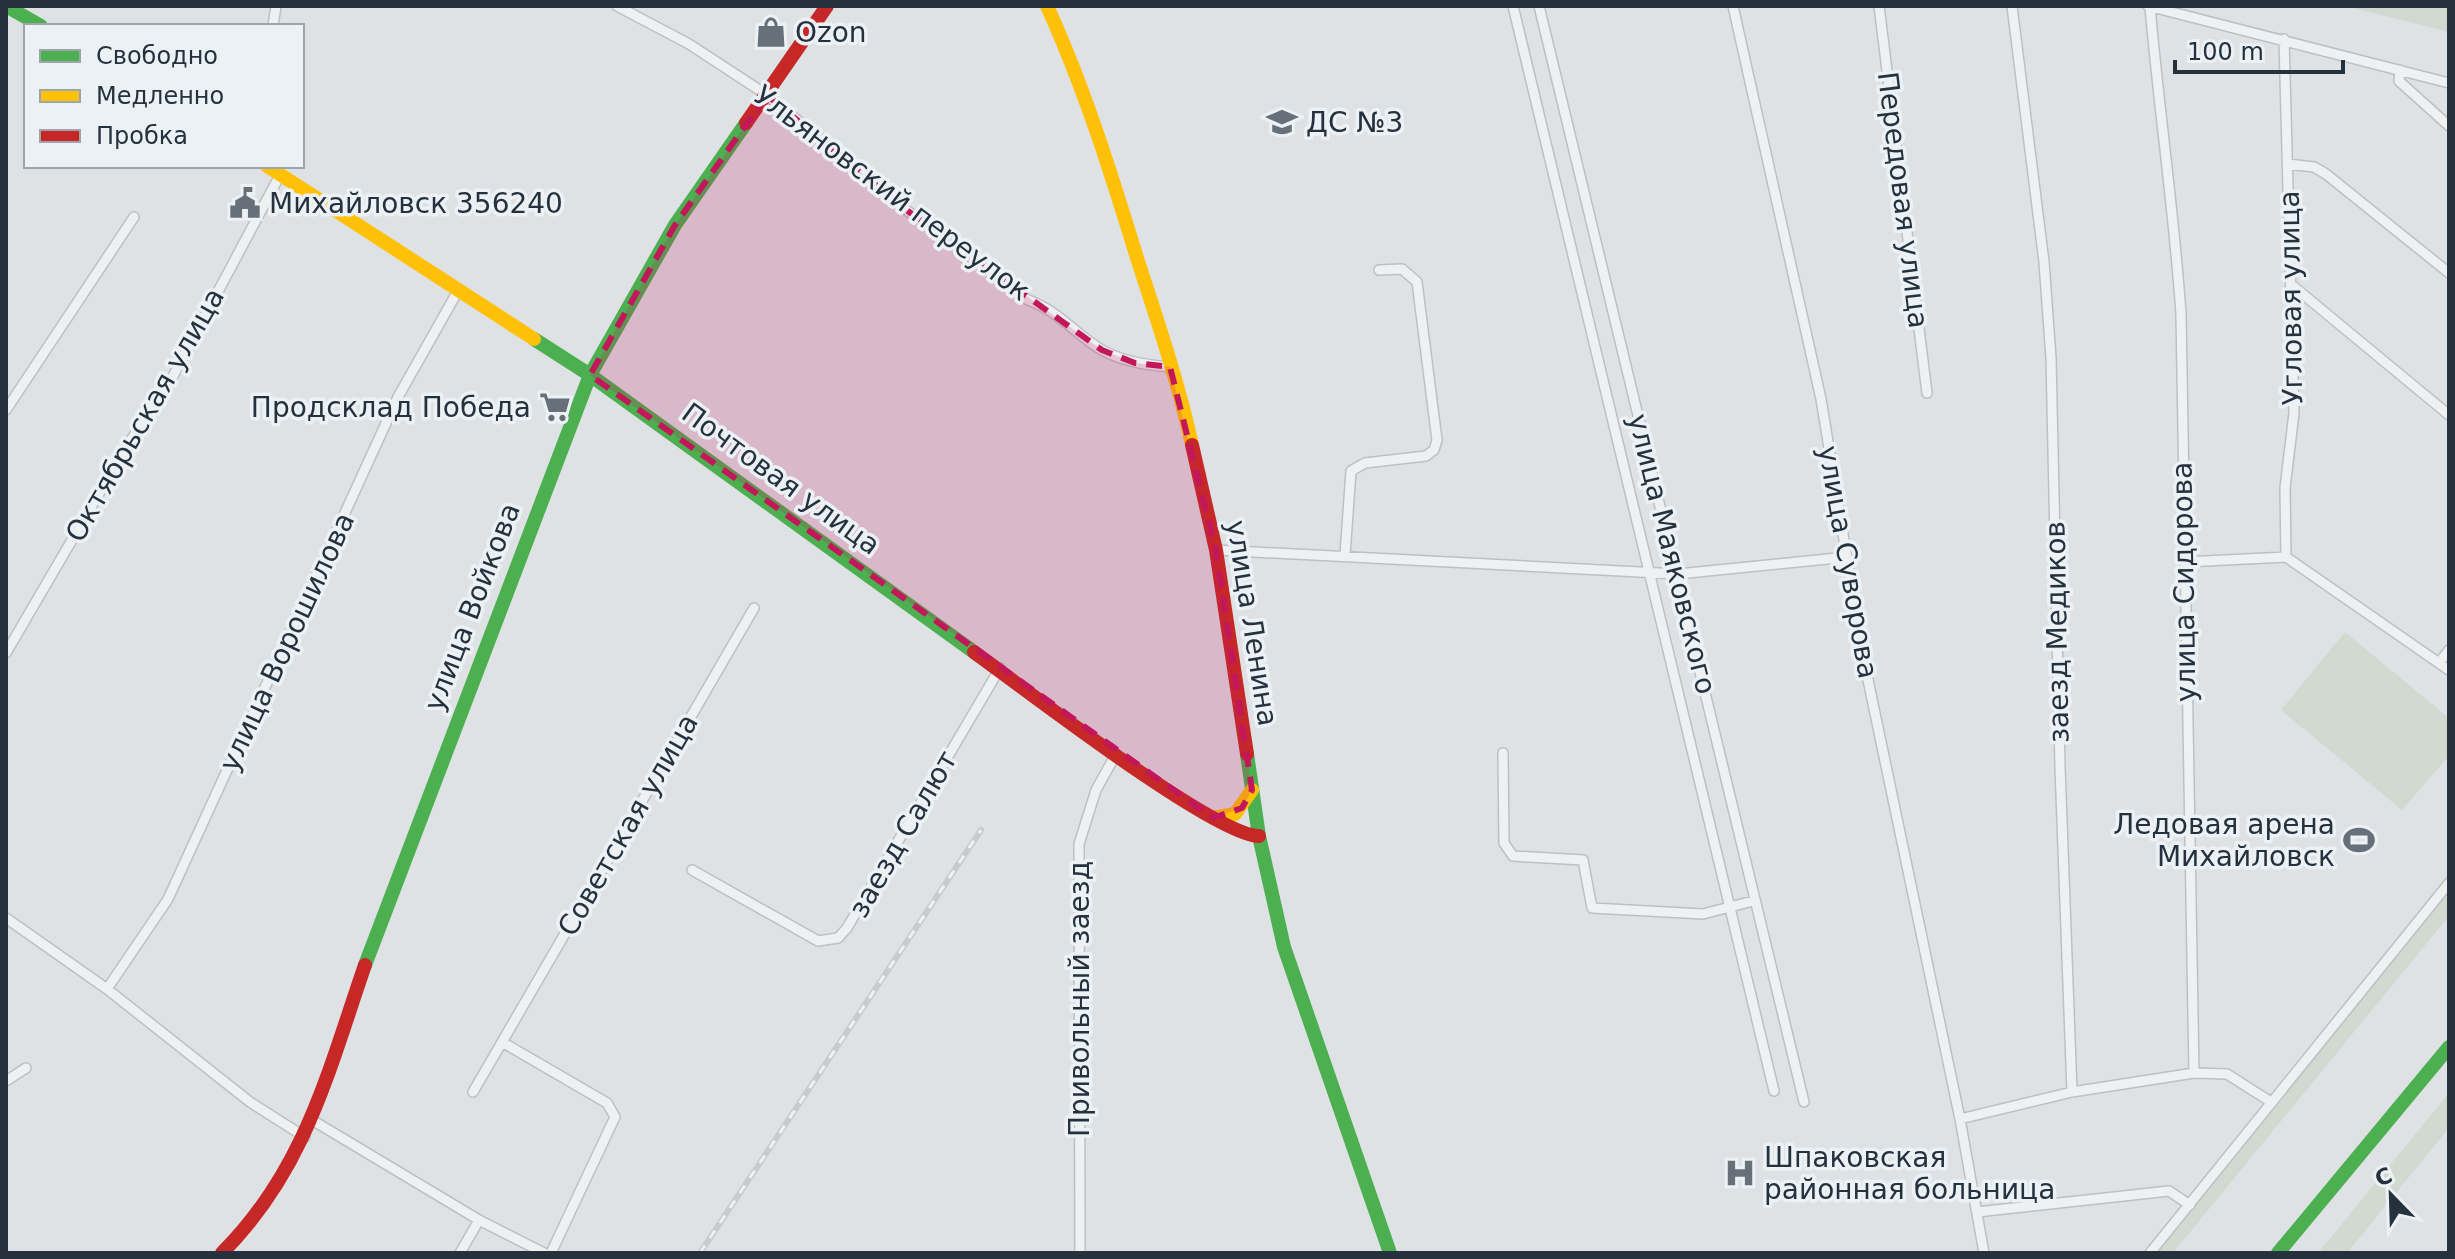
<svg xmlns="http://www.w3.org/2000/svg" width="2455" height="1259" viewBox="0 0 2455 1259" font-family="'DejaVu Sans',sans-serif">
<rect width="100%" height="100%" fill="#dfe2e5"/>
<path fill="#d1d9d0" d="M2345,6H2449V32Z
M2345,632L2449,718V756L2402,810L2281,710Z
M2449,890V916L2173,1253H2154Z
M2449,1093V1128L2347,1253H2318Z"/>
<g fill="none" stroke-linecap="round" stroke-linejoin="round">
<defs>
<path id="street" d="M617,6L689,44L767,95L905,209L1028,300C1059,311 1076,335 1102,350C1124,362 1147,365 1170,367
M1513,6L1774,1091
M1539,6L1804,1102
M1733,6L1821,399L1863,656L1960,1119L1984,1253
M1879,6L1927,393
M2012,6L2044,262L2051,358L2060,767L2072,1092L2194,1073
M2148,6L2449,83
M2150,7C2159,110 2174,211 2181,314L2194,1073L2227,1074L2271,1102
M273,26L276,6
M2400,70L2399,81L2449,126
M2288,164L2314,167L2326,174L2449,273
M2293,286L2449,415
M6,410L134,217
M1216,550L1678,574L1847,557
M1345,555L1351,471L1365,463L1426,456L1434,450L1437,440L1417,282L1402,269L1379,270
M2286,557L2449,670
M2185,562L2286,557L2285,488L2294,413L2284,39
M6,653L125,449L172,378L280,175
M2439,663L2449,650
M1503,753L1504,843L1513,856L1583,860L1592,908L1703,914L1753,901
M692,870L818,941L838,938L847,928L1000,668
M6,918L107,989L250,1102L305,1137
M107,989L168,899L398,397L459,289
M502,1042L607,1103L615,1117L551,1253
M6,1081L26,1068
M473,1092L754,608
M1960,1119L2072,1092
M312,1120L479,1220L544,1253
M1977,1212L2169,1191L2190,1205
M460,1253L479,1220
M1080,1253L1079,844L1096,790L1116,754
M2150,1253L2449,883"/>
</defs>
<use href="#street" stroke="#bdc0c3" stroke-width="12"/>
<use href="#street" stroke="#eff0f1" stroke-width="9"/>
<path stroke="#4caf50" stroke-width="14" d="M6,6L41,26
M534,339L590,375L974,652
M1247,754L1259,836L1284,947L1390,1253
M365,965L590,375L675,225L746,123
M2278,1253L2449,1047"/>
<path stroke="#ffc107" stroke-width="14" d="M1047,6C1084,87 1111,173 1137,258C1157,320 1178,381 1192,445
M267,166L534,339
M1213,818L1235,814L1252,790"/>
<path stroke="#c62828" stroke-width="14" d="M746,123L827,6
M1192,445L1216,550L1247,754
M974,652C1021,686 1215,836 1259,836
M222,1253C305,1170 328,1072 365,965"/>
<defs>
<path id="rail" d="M700,1253L981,830"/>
</defs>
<use href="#rail" stroke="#c8cacc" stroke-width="6"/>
<use href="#rail" stroke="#ecf1f5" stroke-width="3" stroke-dasharray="9" stroke-linecap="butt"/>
</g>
<path fill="#c2185b" fill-opacity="0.2" stroke="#c2185b" stroke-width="6" stroke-dasharray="16 10" stroke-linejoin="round" d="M767,95L905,209L1102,350L1135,363L1170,367L1216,550L1252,790L1242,808L1213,818L590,375L675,225Z"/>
<defs>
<symbol id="shop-bare" viewBox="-9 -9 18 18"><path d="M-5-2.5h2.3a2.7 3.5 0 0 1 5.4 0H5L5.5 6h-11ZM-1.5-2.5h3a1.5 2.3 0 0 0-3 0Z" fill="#676f78" stroke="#ecf1f5" stroke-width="2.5" paint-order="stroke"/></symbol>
<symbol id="school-bare" viewBox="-9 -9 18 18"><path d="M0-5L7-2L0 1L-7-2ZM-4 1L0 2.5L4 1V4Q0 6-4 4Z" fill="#676f78" stroke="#ecf1f5" stroke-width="2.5" paint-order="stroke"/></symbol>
<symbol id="civic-bare" viewBox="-9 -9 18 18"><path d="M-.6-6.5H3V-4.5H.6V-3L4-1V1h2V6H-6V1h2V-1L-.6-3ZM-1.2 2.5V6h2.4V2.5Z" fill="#676f78" stroke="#ecf1f5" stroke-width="2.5" paint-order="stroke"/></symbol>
<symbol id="supermarket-bare" viewBox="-9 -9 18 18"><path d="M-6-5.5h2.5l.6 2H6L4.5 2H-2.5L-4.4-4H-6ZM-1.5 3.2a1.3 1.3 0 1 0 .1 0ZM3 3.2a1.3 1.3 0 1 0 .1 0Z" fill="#676f78" stroke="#ecf1f5" stroke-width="2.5" paint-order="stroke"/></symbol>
<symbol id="stadium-bare" viewBox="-9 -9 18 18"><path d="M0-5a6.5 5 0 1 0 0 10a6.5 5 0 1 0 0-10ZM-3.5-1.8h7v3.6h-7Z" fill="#676f78" stroke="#ecf1f5" stroke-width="2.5" paint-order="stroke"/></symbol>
<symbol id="hospital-bare" viewBox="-9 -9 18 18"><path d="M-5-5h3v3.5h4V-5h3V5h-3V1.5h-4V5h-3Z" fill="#676f78" stroke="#ecf1f5" stroke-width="2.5" paint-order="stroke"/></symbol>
</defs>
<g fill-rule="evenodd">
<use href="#shop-bare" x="749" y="10" width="44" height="44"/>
<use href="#school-bare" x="1260" y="100" width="44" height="44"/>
<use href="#civic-bare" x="223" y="181" width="44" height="44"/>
<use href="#supermarket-bare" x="533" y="385" width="44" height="44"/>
<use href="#stadium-bare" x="2337" y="818" width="44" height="44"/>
<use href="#hospital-bare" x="1718" y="1151" width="44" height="44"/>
</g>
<g text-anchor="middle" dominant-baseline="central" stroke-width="7" stroke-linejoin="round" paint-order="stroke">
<g font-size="28" fill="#26313e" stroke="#ecf1f5" text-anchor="start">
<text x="795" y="32">Ozon</text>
<text x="1306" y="122">ДС №3</text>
<text x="269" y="203">Михайловск 356240</text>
<text x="531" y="407" text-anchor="end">Продсклад Победа</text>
<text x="2335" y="824" text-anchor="end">Ледовая арена<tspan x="2335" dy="32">Михайловск</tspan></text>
<text x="1764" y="1157">Шпаковская<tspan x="1764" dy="32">районная больница</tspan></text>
</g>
<g font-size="28" fill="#26313e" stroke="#ecf1f5">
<text transform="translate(892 193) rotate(37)">Ульяновский переулок</text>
<text transform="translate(1903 200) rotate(83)">Передовая улица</text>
<text transform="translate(2291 298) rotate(-91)">Угловая улица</text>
<text transform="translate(145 415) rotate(-60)">Октябрьская улица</text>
<text transform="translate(781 479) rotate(36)">Почтовая улица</text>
<text transform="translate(1672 554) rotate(76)">улица Маяковского</text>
<text transform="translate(1848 562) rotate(80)">улица Суворова</text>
<text transform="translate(2184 582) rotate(-91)">улица Сидорова</text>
<text transform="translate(472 607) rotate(-69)">улица Войкова</text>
<text transform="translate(1252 623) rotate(81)">улица Ленина</text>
<text transform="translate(2057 632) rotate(-91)">заезд Медиков</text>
<text transform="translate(287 642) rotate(-65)">улица Ворошилова</text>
<text transform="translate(628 825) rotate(-60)">Советская улица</text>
<text transform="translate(903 834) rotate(-60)">заезд Салют</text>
<text transform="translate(1079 999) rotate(-90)">Привольный заезд</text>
</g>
</g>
<rect width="2455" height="1259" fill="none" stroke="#26313e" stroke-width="16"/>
<rect x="24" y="24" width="280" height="144" fill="#ecf1f5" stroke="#9da4ac" stroke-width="2"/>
<rect x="40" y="50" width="40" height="12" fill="#4caf50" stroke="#9da4ac" stroke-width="2"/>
<text x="96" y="64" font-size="24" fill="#26313e">Свободно</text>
<rect x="40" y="90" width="40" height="12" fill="#ffc107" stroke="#9da4ac" stroke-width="2"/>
<text x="96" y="104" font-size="24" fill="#26313e">Медленно</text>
<rect x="40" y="130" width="40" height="12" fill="#c62828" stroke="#9da4ac" stroke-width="2"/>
<text x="96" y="144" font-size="24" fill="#26313e">Пробка</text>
<g transform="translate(2391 1195) rotate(337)" stroke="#ecf1f5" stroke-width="6" paint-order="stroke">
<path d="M0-6L14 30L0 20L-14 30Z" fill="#26313e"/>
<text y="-12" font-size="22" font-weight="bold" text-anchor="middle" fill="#26313e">С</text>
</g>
<path d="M2175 60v12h168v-12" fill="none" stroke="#26313e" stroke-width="4"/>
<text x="2187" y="60" font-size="24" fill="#26313e" stroke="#ecf1f5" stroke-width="6" paint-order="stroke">100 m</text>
</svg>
